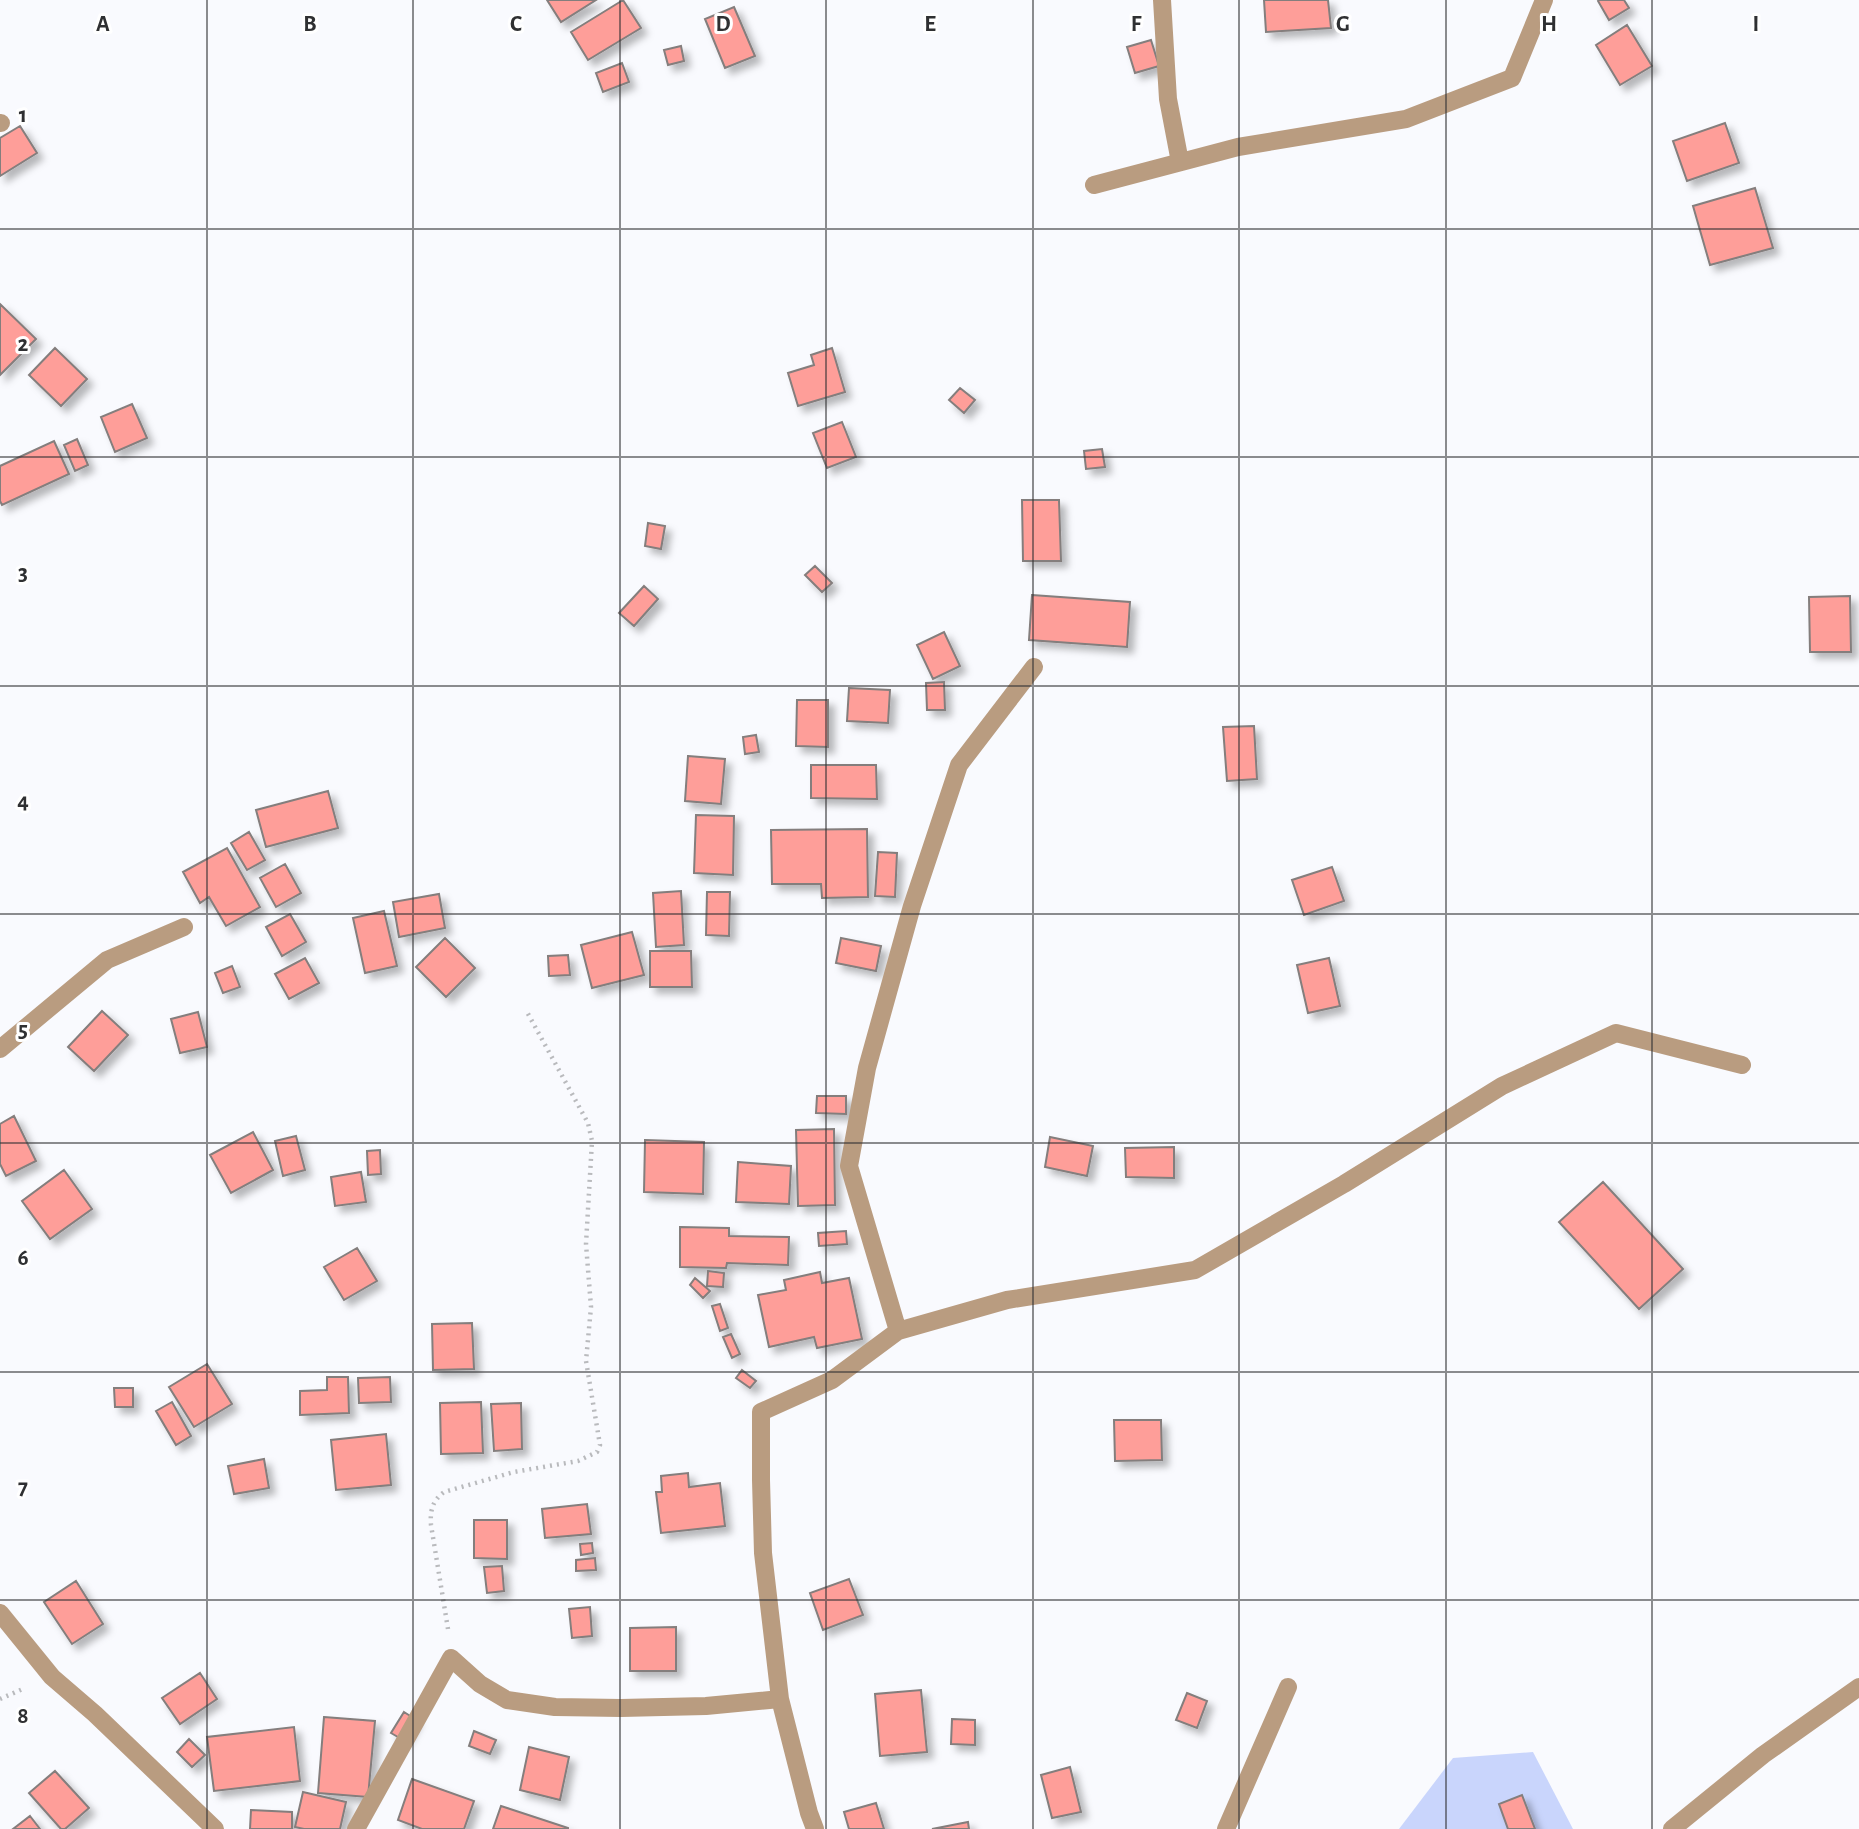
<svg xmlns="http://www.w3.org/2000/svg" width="1859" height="1829" viewBox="0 0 1859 1829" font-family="'Alegreya Sans',sans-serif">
<defs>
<filter id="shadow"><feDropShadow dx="6" dy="6" stdDeviation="3.5" flood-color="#0004"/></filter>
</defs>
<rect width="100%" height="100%" fill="#f9fafe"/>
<path fill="#c9d5fc" d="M1533,1752L1573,1829H1399L1453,1758Z"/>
<path fill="#fe9e99" stroke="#847e7d" stroke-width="2" filter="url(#shadow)" d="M547,0H596L561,22Z
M623,0L641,28L588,60L571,32Z
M1264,0H1328L1331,28L1266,32Z
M1599,0H1624L1629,8L1609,20L1598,1Z
M734,7L755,56L725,68L705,19Z
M1627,25L1652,66L1620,85L1596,45Z
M1151,40L1159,66L1135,73L1127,47Z
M681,46L684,61L668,65L664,50Z
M622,63L629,82L603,92L596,73Z
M1725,123L1739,163L1687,181L1673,141Z
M20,126L37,153L0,176V138Z
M1755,188L1773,248L1710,265L1693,206Z
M0,304L36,339L0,375Z
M55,348L87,379L61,406L29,375Z
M832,348L845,392L798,406L788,373L814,365L811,355Z
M960,388L975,400L964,413L949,400Z
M132,404L147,438L115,452L101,417Z
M842,422L856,457L827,468L813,433Z
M77,439L88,465L75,471L64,445Z
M54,441L69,474L2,505L0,501V466Z
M1102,449L1105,467L1086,469L1084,451Z
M1022,500H1059L1061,561H1023Z
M648,523L665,526L661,549L645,546Z
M815,566L832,583L822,592L805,575Z
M644,586L658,599L634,626L619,613Z
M1032,595L1130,602L1127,647L1029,640Z
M1850,596L1851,652H1810L1809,597Z
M944,632L960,666L933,679L917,645Z
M944,682L945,710H927L926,683Z
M849,688L890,690L888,723L847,721Z
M797,700H828V747L796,746Z
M1254,726L1257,779L1227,781L1223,727Z
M756,735L759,752L745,754L743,737Z
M688,756L725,759L721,804L685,801Z
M811,765H876L877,799L811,798Z
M328,791L338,828L266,847L256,810Z
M696,815L734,816L733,875L694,873Z
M867,829L868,897L822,898L821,884H772L771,830Z
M249,832L265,860L247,870L231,843Z
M227,848L260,907L226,926L209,897L200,903L183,872Z
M878,852L897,853L895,897L875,896Z
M285,864L301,893L276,907L260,878Z
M1332,867L1344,901L1304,915L1292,880Z
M681,891L684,945L656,947L653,893Z
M707,892H730L729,936L706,935Z
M439,894L445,928L399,937L393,902Z
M384,911L397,966L365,973L353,918Z
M290,914L306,942L282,956L266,927Z
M632,932L644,975L592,988L581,945Z
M445,938L475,968L446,997L416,967Z
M841,938L881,946L876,971L836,963Z
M650,951H691L692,987H650Z
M568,955L570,975L549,976L548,956Z
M305,958L319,983L289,999L275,974Z
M1329,958L1340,1006L1308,1013L1297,965Z
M232,966L240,987L223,993L215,973Z
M102,1011L128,1035L94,1071L68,1047Z
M198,1012L207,1047L180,1053L171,1019Z
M817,1096H846V1114L816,1113Z
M14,1116L36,1161L6,1176L0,1164V1124Z
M834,1129L835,1205L798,1206L796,1130Z
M253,1132L273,1170L231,1193L210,1155Z
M296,1136L305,1170L283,1176L275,1141Z
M1050,1137L1093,1146L1087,1176L1045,1167Z
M645,1140L704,1142L703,1194L644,1192Z
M1174,1147V1178L1126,1177L1125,1148Z
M380,1150L381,1174L368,1175L367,1151Z
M738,1162L791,1166L789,1204L736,1202Z
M64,1170L92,1209L50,1239L22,1201Z
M361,1172L366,1202L335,1206L331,1177Z
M1603,1182L1683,1269L1639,1309L1559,1222Z
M680,1227L729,1228V1236L789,1237L788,1265L727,1263L726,1268L680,1267Z
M846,1231L847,1244L819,1246L818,1233Z
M357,1248L377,1281L344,1300L324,1267Z
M708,1271L724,1273L723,1287L707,1286Z
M820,1272L822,1283L849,1278L862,1339L817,1348L814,1337L769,1347L758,1295L786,1290L784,1280Z
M695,1278L710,1291L703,1298L690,1285Z
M720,1304L728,1328L720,1331L712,1306Z
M472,1323L474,1369L433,1370L432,1324Z
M731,1334L740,1354L732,1358L723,1337Z
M207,1364L232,1404L194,1427L169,1387Z
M742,1370L756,1381L750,1388L736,1378Z
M327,1377H348L349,1413L300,1415V1391L327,1390Z
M390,1377L391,1402L359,1403L358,1378Z
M114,1388H133V1407H115Z
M172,1402L191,1436L176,1445L156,1411Z
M481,1402L483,1453L441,1454L440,1403Z
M521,1403L522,1449L494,1451L491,1404Z
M1114,1420H1161L1162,1460L1115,1461Z
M386,1434L391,1485L336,1490L331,1440Z
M264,1459L269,1488L234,1494L228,1466Z
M688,1473L689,1487L720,1483L725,1526L661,1533L656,1492H662L661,1476Z
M587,1504L591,1534L545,1538L542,1509Z
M474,1520H507V1559L474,1558Z
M592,1543L593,1553L581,1555L580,1544Z
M595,1558L596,1570L576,1571V1560Z
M502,1566L504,1591L487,1593L484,1567Z
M849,1579L863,1615L823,1630L810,1593Z
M76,1581L103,1624L72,1644L44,1602Z
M590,1607L592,1636L572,1638L569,1609Z
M676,1627V1671H630V1628Z
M200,1673L217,1699L180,1724L162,1698Z
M921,1690L927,1752L880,1756L875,1694Z
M1187,1693L1207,1701L1197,1728L1176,1720Z
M404,1712L415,1719L403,1740L391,1733Z
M324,1717L375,1721L368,1797L318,1793Z
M952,1719L975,1720V1745L951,1744Z
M294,1727L300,1781L214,1791L207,1737Z
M474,1731L496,1740L490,1754L469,1746Z
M189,1739L205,1755L192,1767L177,1752Z
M529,1747L569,1757L560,1800L520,1790Z
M1070,1767L1081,1812L1052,1818L1041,1775Z
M55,1771L89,1808L65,1829H61L29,1793Z
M412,1779L474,1801L464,1829H422L398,1820Z
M303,1792L346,1802L340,1829H304L295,1827Z
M1522,1795L1535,1829H1508L1499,1804Z
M876,1803L884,1829H849L844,1812Z
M501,1806L568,1828V1829H493Z
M251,1810L292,1812V1829H250Z
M30,1816L40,1829H13Z
M968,1822L969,1829H932Z"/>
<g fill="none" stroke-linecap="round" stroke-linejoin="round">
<path stroke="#b9babd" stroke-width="4.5" stroke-dasharray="2 5" stroke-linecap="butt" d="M448,1629L431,1525C430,1511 432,1501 444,1492L514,1472L578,1461L597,1452L600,1445L586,1361L591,1307L586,1244L592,1141L588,1123L527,1012
M0,1699L25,1688"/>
<path stroke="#b99c80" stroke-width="18" d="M1162,0L1168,99L1180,162
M0,123H1
M1094,185L1238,147L1406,119L1512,78L1544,0
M0,1049L107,960L184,927
M898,1331L849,1166L867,1068L912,906L959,765L1034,667
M0,1613L52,1677L95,1714L215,1829
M356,1829L451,1658L480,1684L507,1700L555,1707L621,1708L706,1706L780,1699
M815,1829L809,1813L780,1699L763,1553L761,1480V1412L832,1380L898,1331L1007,1300L1195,1270L1344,1184L1502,1086L1616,1033L1742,1065
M1226,1829L1288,1687
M1672,1829L1763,1755L1859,1687"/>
</g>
<path fill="none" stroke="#2f3032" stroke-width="2" stroke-opacity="0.55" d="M207,0V1829M413,0V1829M620,0V1829M826,0V1829M1033,0V1829M1239,0V1829M1446,0V1829M1652,0V1829M0,229H1859M0,457H1859M0,686H1859M0,914H1859M0,1143H1859M0,1372H1859M0,1600H1859"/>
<g font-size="23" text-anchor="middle" font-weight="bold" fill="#2f3032" stroke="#fff" stroke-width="6" stroke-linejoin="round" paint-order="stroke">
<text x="103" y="31">A</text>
<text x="310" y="31">B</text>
<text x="516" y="31">C</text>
<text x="723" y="31">D</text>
<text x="930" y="31">E</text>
<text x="1136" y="31">F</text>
<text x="1343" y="31">G</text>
<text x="1549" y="31">H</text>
<text x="1756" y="31">I</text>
<text x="23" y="122">1</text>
<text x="23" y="351">2</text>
<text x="23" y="580">3</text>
<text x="23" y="808">4</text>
<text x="23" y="1037">5</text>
<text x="23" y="1265">6</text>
<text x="23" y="1494">7</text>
<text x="23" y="1723">8</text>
</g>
</svg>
